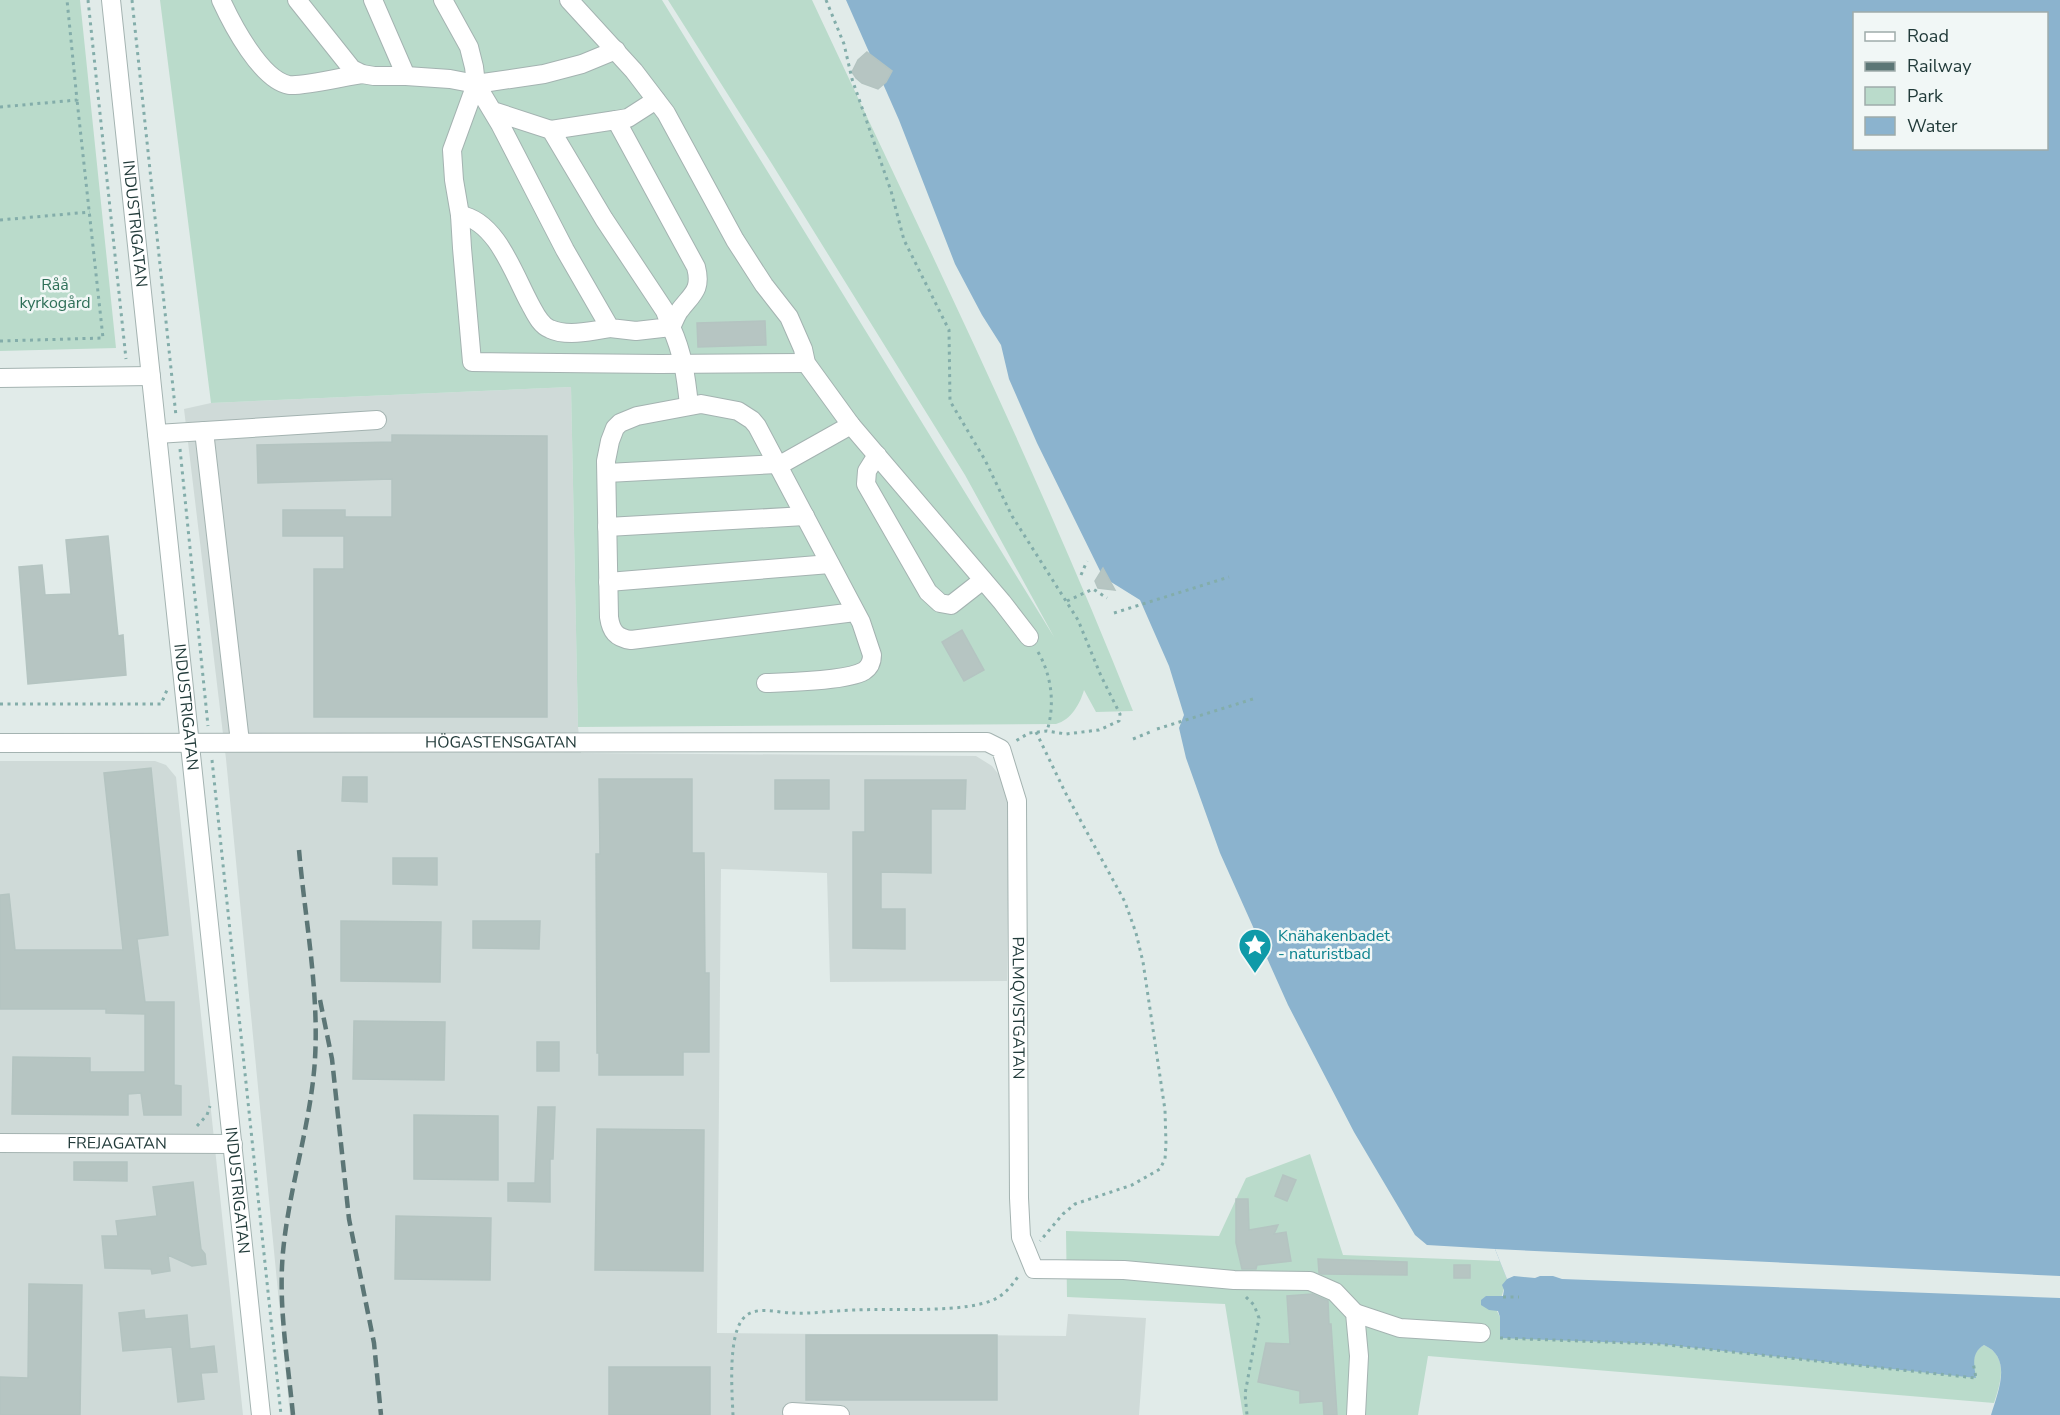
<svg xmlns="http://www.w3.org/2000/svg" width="2060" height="1415" viewBox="0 0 2060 1415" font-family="'Nunito Sans',sans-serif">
<rect width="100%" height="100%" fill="#e1ebe9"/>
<path fill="#cfdad8" d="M571,387L578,727L581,753L976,756L992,766L1003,780L1009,807L1007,981L830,982L827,873L721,869L717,1333L1066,1336L1068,1314L1146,1318L1139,1415H290L226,759L184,409L211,403Z
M0,761H155L166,765L176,777L243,1415H0Z"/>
<path fill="#badbcb" d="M0,0H80L116,348L0,351Z
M160,0H662L1054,637L965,475L772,164L668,0H812C922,235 1037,469 1133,711L1096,712L1084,690C1080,704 1071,720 1056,724L578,727L571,387L211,403Z
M1310,1154L1343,1255L1500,1261L1507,1279L1497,1311L1500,1317L1584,1341L1658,1344L1975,1377C1974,1364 1970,1353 1984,1345C2009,1356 2001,1382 1994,1403L1428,1356L1418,1415H1243L1225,1304L1067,1297L1066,1231L1219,1236L1246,1178Z"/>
<path fill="#8bb3ce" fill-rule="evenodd" d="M846,0H2060V1415H1991C1998,1392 2013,1358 1984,1345C1971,1353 1974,1364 1976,1378L1658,1344L1500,1338V1317L1498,1311L1489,1310L1481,1305V1300L1486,1296H1503L1504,1290L1502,1285L1507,1279L1495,1249L1427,1245L1415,1235L1354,1132L1288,1005L1220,853L1186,758L1179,728L1184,715L1169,666L1140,600L1103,577L1037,443L1009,379L1001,345L982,315L955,264L899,120ZM1854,14H2046V148H1854Z"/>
<path fill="#e1ebe9" d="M1495,1249L2060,1276V1298L1562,1279L1553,1276H1540L1535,1278L1514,1276L1507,1279Z"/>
<path fill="#b6c5c2" stroke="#b4c4c1" stroke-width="1.5" d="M867,52L892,71L886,82L878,89L862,83L856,78L852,72L858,60Z
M765,321L766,345L698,347L697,323Z
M392,435L547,436V717H314V569H344V536H283V510H345V517H392V479L258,483L257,445L392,442Z
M108,536L118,636L123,635L126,675L28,684L19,567L42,565L45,595L71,594L66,540Z
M1103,568L1115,590L1098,588L1095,581Z
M962,630L984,670L964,681L942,642Z
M151,768L168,935L137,939L145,1002H174V1085L181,1086V1115H144L141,1093L128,1094V1115L12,1114L13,1057L90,1058V1072H145V1014L106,1013V1009H0V895L9,894L15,950H123L104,773Z
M343,777H367V802L342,801Z
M599,779H692V853H704L705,973H709V1052H683V1075H599V1053H597L596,854H600Z
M775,780H829V809H775Z
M865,780H966L965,809H931V873L881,872V909H905V949L853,948V832H865Z
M393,858H437V885L393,884Z
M341,921L441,922L440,982L341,981Z
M473,921H540L539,949L473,948Z
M354,1021L445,1022L444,1080L353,1079Z
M537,1042H559V1071H537Z
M538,1107H555L553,1159H550V1202L508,1201V1183H535Z
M414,1115L498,1116V1180L414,1179Z
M597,1129L704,1130L703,1271L595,1270Z
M74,1162H127V1181L74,1180Z
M1283,1175L1296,1180L1287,1201L1275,1196Z
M193,1182L201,1249L205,1254L206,1264L192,1266L168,1255L170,1271L152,1274L151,1269L105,1268L102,1236H118L116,1221L157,1216L153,1187Z
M1236,1199H1248L1249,1230L1278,1225L1274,1234L1286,1232L1291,1261L1257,1265L1256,1269H1242L1236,1243Z
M396,1216L491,1218L490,1280L395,1279Z
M1318,1259L1407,1262V1275L1322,1274L1319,1273Z
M1454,1265H1470V1278H1454Z
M29,1284L82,1285L80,1415H0V1377L28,1378Z
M1312,1294L1328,1301L1329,1324H1331L1337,1415H1324L1323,1401L1300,1403V1391L1258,1382L1266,1343L1290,1344L1287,1296Z
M144,1310L145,1319L187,1315L190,1349L214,1346L217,1372L201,1373L204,1399L178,1402L172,1347L123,1351L119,1313Z
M806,1335H997V1400H806Z
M609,1367H710V1415H609Z"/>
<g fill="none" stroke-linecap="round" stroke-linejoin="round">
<defs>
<g id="minor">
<path id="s1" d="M111,0L261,1415"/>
<path d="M221,0C232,24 261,80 289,85C301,87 347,76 362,74"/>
<path d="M297,0L352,69L362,74L374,76H406L450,79L476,84L544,74L582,64L616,50"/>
<path d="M373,0L406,76"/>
<path d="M443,0L469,47L474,67L476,84L452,150L454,180L460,215L462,248L472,362L660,364L806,363"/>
<path d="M569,0L634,71L666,113L735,240L764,285L789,317L803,349L806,363L851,425L1002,602L1029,637"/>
<path d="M476,84L500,124L565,250L610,328L636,331L671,327L665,311L604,219L551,130L493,111"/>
<path d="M616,120L628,118L656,100"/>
<path d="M551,130L616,120L696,267C702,290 692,294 680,310C676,315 674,322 671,327C683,353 686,377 689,405"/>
<path d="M460,215C497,221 514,275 530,304C535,313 540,325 550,329C567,337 593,331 610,328"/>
<path d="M0,378L151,376"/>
<path d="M204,431L240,742"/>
<path d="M157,434L377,420"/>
<path d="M877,455L867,471L866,484L928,592L940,603L951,605L983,580"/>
<path d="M778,466L851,425"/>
<path d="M607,473L777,464"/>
<path d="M607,527L805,516"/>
<path d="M608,582L830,564"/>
<path d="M766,683C788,682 847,681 864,671C870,667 872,661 872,655L861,622L757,426L752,420L738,411L701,404L637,416L620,423L615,428L610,441L606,461L609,617C611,631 616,638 631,640L855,612"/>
<path id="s2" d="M0,743L987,742L1001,749L1017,801L1019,1198L1021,1237L1034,1269L1124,1270L1234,1280L1310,1281L1335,1292L1355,1313L1359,1356L1356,1415"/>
<path id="s3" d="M0,1143L233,1144"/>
<path d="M1355,1313L1400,1328L1481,1333"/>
<path d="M792,1412L840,1415"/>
</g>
</defs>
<use href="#minor" stroke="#a4b3b1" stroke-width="20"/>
<path stroke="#83adaa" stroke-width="3" stroke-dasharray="3 4.5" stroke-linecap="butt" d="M88,0L126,359
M132,0L176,416
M826,0L844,44L852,79L891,191L904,240L949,330L950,401L985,460L1012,516L1078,620L1101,676L1120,714L1119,721L1099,730L1066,734L1047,731L1029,733L1014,742
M0,107L77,100L67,0
M0,220L90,212
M0,341L103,338L77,100
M180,449L208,726
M1081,575L1087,561
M1067,601L1093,589L1107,598
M1114,613L1229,577
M1038,652C1052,676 1055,705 1047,731
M0,704H161L167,690
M1157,729L1253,699
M1036,732L1065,792L1125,902L1136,933L1143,962L1165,1110L1166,1144L1165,1159L1160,1169L1132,1185L1075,1204L1063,1214L1040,1241
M1133,739L1150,732
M212,760L281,1415
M197,1126L207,1115L210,1106
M1246,1297L1254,1305L1259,1318L1245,1394L1247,1415
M1503,1297H1519
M1500,1338L1658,1344L1976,1378L1973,1362
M733,1415C732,1392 728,1339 742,1320C753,1304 777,1313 793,1313C814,1314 836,1310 857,1310C891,1308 969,1314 997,1298C1006,1293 1014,1283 1019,1275"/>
<use href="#minor" stroke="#fff" stroke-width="18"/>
<path stroke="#5c7676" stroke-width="4.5" stroke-dasharray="12 6" stroke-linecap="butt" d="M320,1000L332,1059L349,1219L374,1343L381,1415
M293,1415C288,1361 278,1306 283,1252C289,1187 311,1124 315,1059C319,989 305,919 299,850"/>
</g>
<defs>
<symbol id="sight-pin" viewBox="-11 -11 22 30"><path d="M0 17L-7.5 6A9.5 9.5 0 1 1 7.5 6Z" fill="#0f9aa8" stroke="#f1f7f6"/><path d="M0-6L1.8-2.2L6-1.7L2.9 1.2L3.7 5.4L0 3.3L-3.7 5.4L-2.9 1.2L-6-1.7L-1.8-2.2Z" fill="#fff"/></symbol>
</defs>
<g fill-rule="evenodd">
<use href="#sight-pin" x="1236" y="926" width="38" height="52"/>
</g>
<g text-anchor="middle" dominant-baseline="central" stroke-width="5" stroke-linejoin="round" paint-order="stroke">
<g font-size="16" fill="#223b3a" stroke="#f1f7f6">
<text stroke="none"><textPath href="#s1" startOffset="225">INDUSTRIGATAN</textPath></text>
<text stroke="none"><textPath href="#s1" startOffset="711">INDUSTRIGATAN</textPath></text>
<text stroke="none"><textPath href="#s2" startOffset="501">HÖGASTENSGATAN</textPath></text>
<text stroke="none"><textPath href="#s2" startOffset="1264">PALMQVISTGATAN</textPath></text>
<text stroke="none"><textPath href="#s3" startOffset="117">FREJAGATAN</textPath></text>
<text stroke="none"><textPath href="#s1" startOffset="1197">INDUSTRIGATAN</textPath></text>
</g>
<g font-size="16" fill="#2e6f58" stroke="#f1f7f6">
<text x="55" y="285">Råå<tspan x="55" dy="18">kyrkogård</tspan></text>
</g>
<g font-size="16" fill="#0d838f" stroke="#f1f7f6" text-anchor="start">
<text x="1278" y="936">Knähakenbadet<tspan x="1278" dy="18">- naturistbad</tspan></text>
</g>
</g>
<rect x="1853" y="12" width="195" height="138" fill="#f1f7f6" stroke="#9eacab" stroke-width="1.5"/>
<rect x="1865" y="32" width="30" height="9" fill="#ffffff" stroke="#9eacab" stroke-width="1.5"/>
<text x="1907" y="42" font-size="18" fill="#223b3a">Road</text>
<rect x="1865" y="62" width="30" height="9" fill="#5c7676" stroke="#9eacab" stroke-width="1.5"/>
<text x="1907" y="72" font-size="18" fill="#223b3a">Railway</text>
<rect x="1865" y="87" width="30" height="18" fill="#badbcb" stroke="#9eacab" stroke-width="1.5"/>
<text x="1907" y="102" font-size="18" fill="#223b3a">Park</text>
<rect x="1865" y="117" width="30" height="18" fill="#8bb3ce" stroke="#9eacab" stroke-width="1.5"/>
<text x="1907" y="132" font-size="18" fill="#223b3a">Water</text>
</svg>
